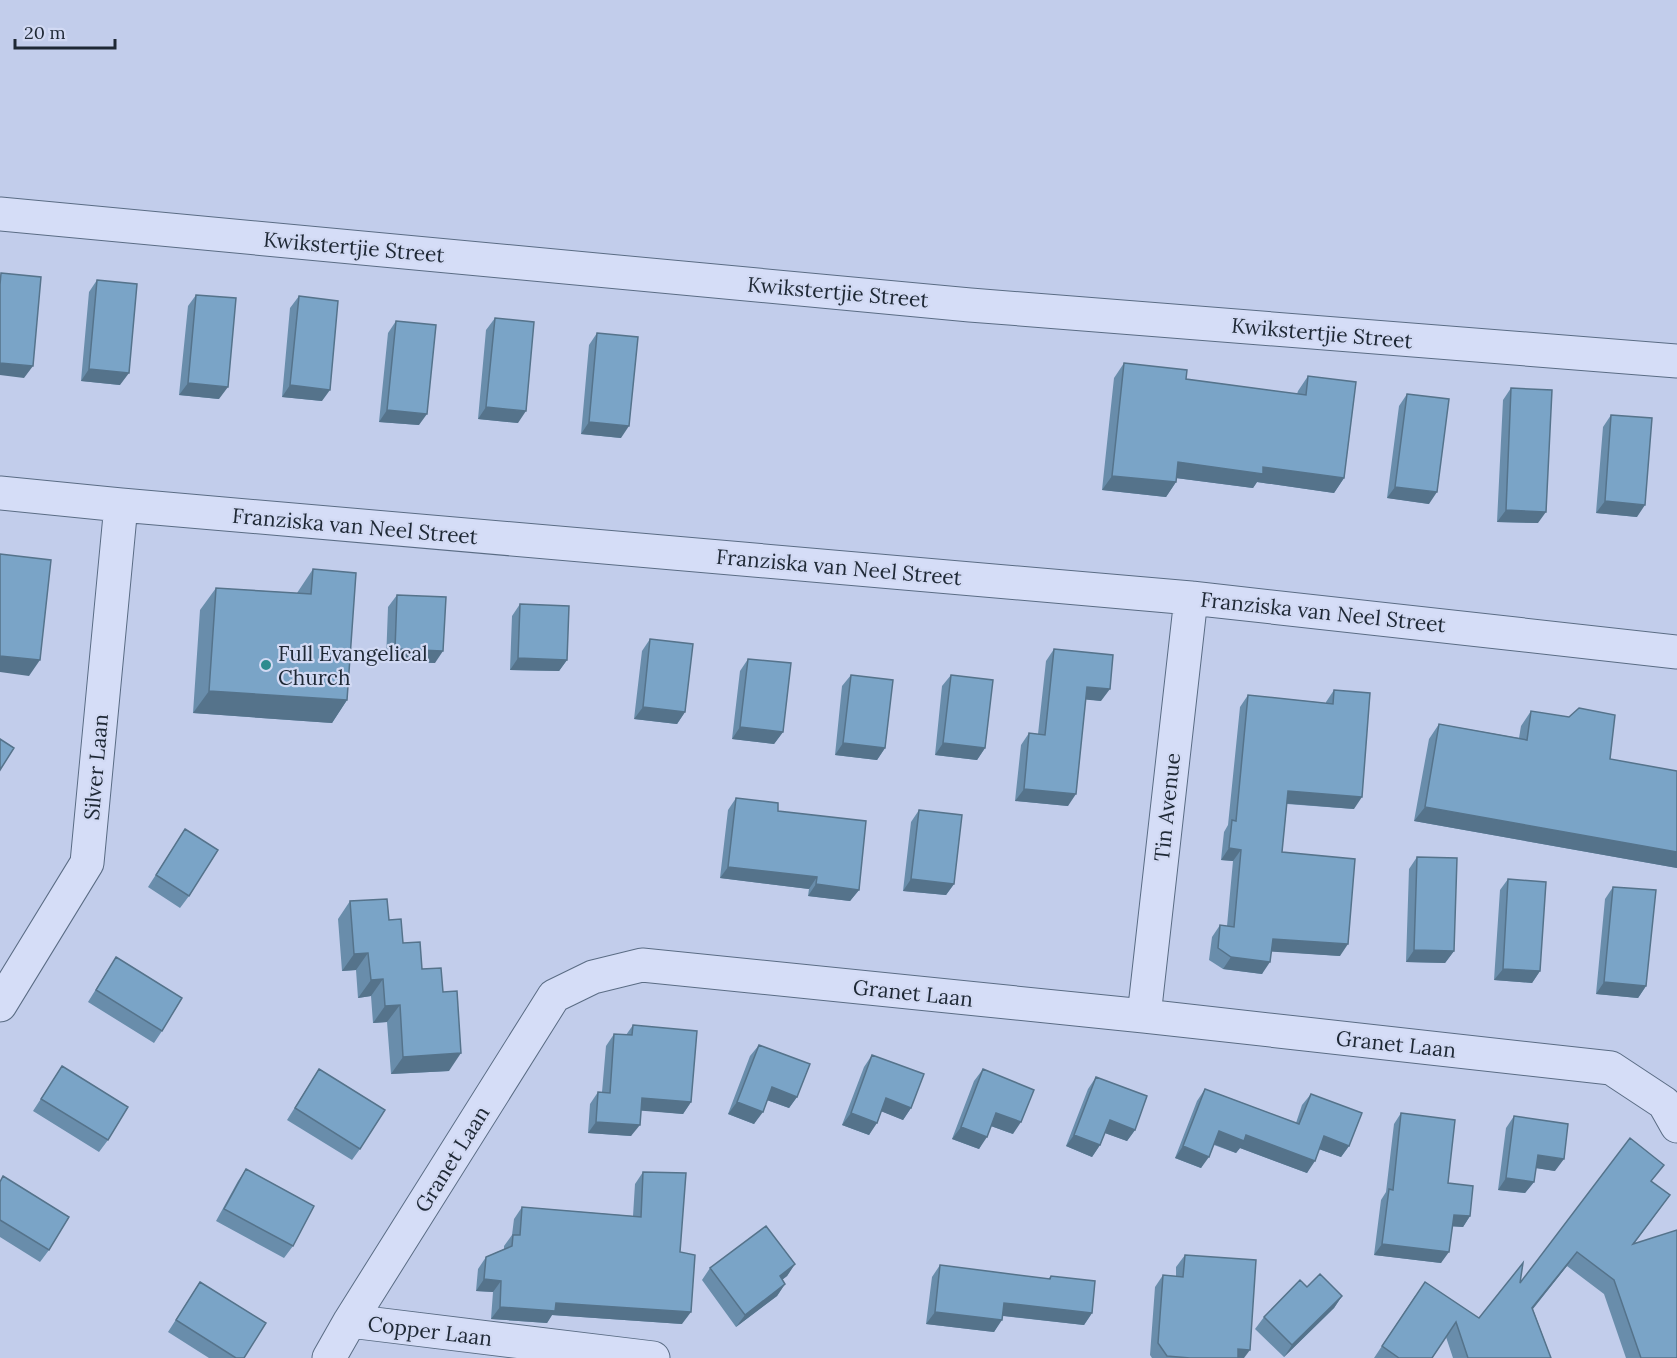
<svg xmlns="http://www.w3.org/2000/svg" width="1677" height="1358" viewBox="0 0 1677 1358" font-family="Lora,serif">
<rect width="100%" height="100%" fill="#c2cdeb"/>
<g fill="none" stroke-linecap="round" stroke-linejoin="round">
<defs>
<path id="minor" d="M0,214L970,305L1677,361
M0,493L121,505L1191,598L1677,652
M0,1005L87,863L121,505
M1144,1016L1191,598
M350,1321L653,1358
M329,1358L350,1321L554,996L593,977L642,965L1144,1016L1611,1068L1664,1103L1677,1126"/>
</defs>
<use href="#minor" stroke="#5a6c84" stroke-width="35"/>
<use href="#minor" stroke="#d5ddf7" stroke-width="33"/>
</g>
<path fill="#698dab" d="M97,280L120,385L81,381L89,292Z
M196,295L219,399L179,395L188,306Z
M299,296L322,401L282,397L290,308Z
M495,318L518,423L478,419L486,330Z
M396,321L419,425L379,422L388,333Z
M597,333L621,438L581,434L589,345Z
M1124,363L1186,379L1297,394L1298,391L1308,376L1344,478L1334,493L1257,482L1253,488L1176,478V482L1166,497L1102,490L1114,378Z
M1511,388L1538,523L1497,522L1503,400Z
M1407,394L1429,504L1387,498L1399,406Z
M1611,415L1637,517L1596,513L1603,427Z
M313,569L347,700L332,723L193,713L200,610L216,588L297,593Z
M397,595L435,663L386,661L388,607Z
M520,604L567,660L559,671L510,670L512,616Z
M650,639L685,712L677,724L634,719L642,651Z
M1054,649L1101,701L1086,699L1068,806L1015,801L1021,745L1029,733L1038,734L1046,661Z
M748,659L783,732L774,744L732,739L740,671Z
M851,675L885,748L877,760L835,755L842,686Z
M951,675L985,748L977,760L935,755L942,686Z
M1334,690L1354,809L1287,804L1282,852L1340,956L1271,951L1262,974L1223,969L1209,960L1212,937L1220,925L1227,926L1233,861L1221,860L1224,832L1228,825L1240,707L1248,695L1326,703V702Z
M1531,711L1610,759L1677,771V868L1414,821L1429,739L1439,724L1519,738L1521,726Z
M736,798L778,811L859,890L850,901L808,896L809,889L720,878L728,810Z
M919,810L954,884L946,895L903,891L911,822Z
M185,829L189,896L180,908L148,887Z
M1417,857L1454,951L1445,963L1406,962L1409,869Z
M1508,879L1540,971L1532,983L1494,980L1500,890Z
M1613,887L1646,986L1638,998L1596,994L1605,899Z
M350,901L389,920L403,943L422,969L449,1071L391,1074L387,1022L373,1023L371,996L358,998L356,970L342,971L338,919Z
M116,957L162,1031L154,1043L88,1002Z
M633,1025L691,1102L683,1114L641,1110L631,1136L588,1133L590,1104L598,1092H602L606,1046L614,1034L626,1035Z
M759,1045L797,1097L789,1108L767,1100L754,1124L728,1114L750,1056Z
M872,1055L911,1108L903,1120L881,1111L869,1135L842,1125L864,1067Z
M62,1066L108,1140L99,1152L33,1111Z
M319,1069L360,1149L352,1160L287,1120Z
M983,1069L1013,1134L991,1126L979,1149L952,1139L974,1081Z
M1096,1077L1135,1130L1127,1141L1105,1133L1100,1145L1092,1157L1066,1146L1088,1089Z
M1205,1089L1296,1123L1302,1105L1311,1094L1349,1146L1341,1157L1319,1149L1307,1173L1240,1148L1236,1153L1214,1145L1201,1168L1175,1158L1197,1101Z
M1401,1113L1470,1216L1463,1227L1452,1226L1441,1263L1374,1255L1381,1200L1386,1192L1394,1124Z
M1514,1116L1555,1171L1536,1168L1534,1182L1525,1193L1498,1190L1506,1128Z
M246,1169L293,1246L284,1258L216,1221L238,1181Z
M643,1172L680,1252L682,1324L552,1315L547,1323L491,1319L493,1292L476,1291L478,1269L486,1257L504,1249V1246L512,1235L514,1219L522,1207L633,1216L635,1184Z
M0,1181L49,1250L40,1262L0,1237Z
M1652,1182L1670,1195L1634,1244L1677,1358H1626L1604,1294L1567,1266L1533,1309L1551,1358H1453L1446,1337L1432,1358H1374L1415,1296L1479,1318L1520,1283Z
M1185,1255L1244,1358H1152L1150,1355L1155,1287L1163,1275L1176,1276V1267Z
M795,1264L787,1276L782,1280L785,1284L777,1296L736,1327L702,1280L710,1268Z
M940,1265L1048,1279L1051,1276L1092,1313L1084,1325L1003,1316L994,1332L926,1324L932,1277Z
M200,1282L244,1358H209L168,1332Z
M1307,1287L1342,1296L1334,1308L1284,1357L1255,1329L1264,1317Z"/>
<path fill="#55738b" d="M0,363L33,366L24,378L0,375Z
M89,369L129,373L120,385L81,381Z
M188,383L228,387L219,399L179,395Z
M290,385L330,390L322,401L282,397Z
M486,407L526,411L518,423L478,419Z
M387,410L427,414L419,425L379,422Z
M589,422L629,426L621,438L581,434Z
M1178,462L1263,467L1344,478L1334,493L1257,482L1253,488L1168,477Z
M1112,476L1176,482L1166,497L1102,490Z
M1395,487L1437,492L1429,504L1387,498Z
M1605,501L1645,505L1637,517L1596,513Z
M1506,510L1546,512L1538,523L1497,522Z
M395,649L443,651L435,663L386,661Z
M0,656L40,660L29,676L0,672Z
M518,658L567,660L559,671L510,670Z
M1087,687L1110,689L1101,701L1079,699Z
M209,691L347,700L332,723L193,713Z
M643,707L685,712L677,724L634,719Z
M740,727L783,732L774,744L732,739Z
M843,743L885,748L877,760L835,755Z
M943,743L985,748L977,760L935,755Z
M1024,789L1076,794L1068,806L1015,801Z
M1288,791L1362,797L1354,809L1280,803Z
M1425,807L1677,852V868L1414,821Z
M1229,848L1241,850L1233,861L1221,860Z
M728,867L817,877L809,889L720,878Z
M911,879L954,884L946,895L903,891Z
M816,884L859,890L850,901L808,896Z
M1273,939L1348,944L1340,956L1264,951Z
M1414,950L1454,951L1445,963L1406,962Z
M368,953L356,970L342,971L354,954Z
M1231,957L1270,962L1262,974L1223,969Z
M1503,969L1540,971L1532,983L1494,980Z
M383,979L371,996L358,998L371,980Z
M1604,982L1646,986L1638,998L1596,994Z
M400,1005L387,1022L373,1023L385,1006Z
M461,1053L449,1071L391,1074L403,1057Z
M772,1087L797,1097L789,1108L764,1099Z
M642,1098L691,1102L683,1114L633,1110Z
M886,1098L911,1108L903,1120L878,1110Z
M737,1102L763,1112L754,1124L728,1114Z
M851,1113L877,1123L869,1135L842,1125Z
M996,1113L1021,1122L1013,1134L988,1125Z
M1110,1120L1135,1130L1127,1141L1102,1132Z
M596,1122L640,1125L631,1136L588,1133Z
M961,1127L987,1137L979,1149L952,1139Z
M1219,1131L1246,1135L1315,1161L1307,1173L1240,1148L1236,1153L1211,1143Z
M1074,1135L1100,1145L1092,1157L1066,1146Z
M1324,1136L1349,1146L1341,1157L1316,1148Z
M1183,1146L1209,1157L1201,1168L1175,1158Z
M1538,1155L1564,1159L1555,1171L1529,1167Z
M1506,1178L1534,1182L1525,1193L1498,1190Z
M1454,1215L1470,1216L1463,1227L1446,1226Z
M1382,1244L1449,1252L1441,1263L1374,1255Z
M1577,1252L1567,1266L1522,1322L1532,1308Z
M795,1264L787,1276L771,1288L780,1276Z
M484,1279L501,1281L493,1292L476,1291Z
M785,1284L777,1296L736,1327L745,1315Z
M1342,1296L1334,1308L1284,1357L1292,1345Z
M556,1303L691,1312L682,1324L552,1315L547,1323L491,1319L500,1307Z
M1004,1303L1092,1313L1084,1325L996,1315Z
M935,1312L1002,1320L994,1332L926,1324Z
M1238,1349L1250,1350L1244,1358H1232Z"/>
<path fill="#7aa4c7" stroke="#55738b" stroke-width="1.5" d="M1,273L41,277L33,366L0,363V285Z
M97,280L137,284L129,373L89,369Z
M196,295L236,298L228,387L188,383Z
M299,296L338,301L330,390L290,385Z
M495,318L534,322L526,411L486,407Z
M396,321L436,325L427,414L387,410Z
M597,333L638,337L629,426L589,422Z
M1124,363L1187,370L1186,379L1306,395L1308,376L1356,382L1344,478L1263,467V474L1178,462L1176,482L1112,476Z
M1511,388L1552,390L1546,512L1506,510Z
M1407,394L1449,399L1437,492L1395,487Z
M1611,415L1652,418L1645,505L1605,501Z
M0,554L51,560L40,660L0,656Z
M313,569L356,573L347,700L209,691L216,588L311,594Z
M397,595L446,597L443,651L395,649Z
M520,604L569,606L567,660L518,658Z
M650,639L693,644L685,712L643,707Z
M1054,649L1113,655L1110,689L1087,687L1076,794L1024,789L1029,733L1045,735Z
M748,659L791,663L783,732L740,727Z
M851,675L893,680L885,748L843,743Z
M951,675L993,680L985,748L943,743Z
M1334,690L1370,693L1362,797L1288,791L1282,852L1355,859L1348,944L1273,939L1270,962L1231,957L1218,948L1220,925L1234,927L1241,850L1229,848L1232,820L1236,821L1248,695L1333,704Z
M1579,708L1615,715L1610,759L1677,771V852L1425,807L1439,724L1527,740L1531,711L1569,717Z
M0,739L14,748L0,770Z
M736,798L778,803V811L866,821L859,890L816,884L817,877L728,867Z
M919,810L962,815L954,884L911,879Z
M185,829L218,850L189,896L156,875Z
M1417,857L1457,858L1454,951L1414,950Z
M1508,879L1546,882L1540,971L1503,969Z
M1613,887L1656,890L1646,986L1604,982Z
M387,899L389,920L401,919L403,943L420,942L422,969L441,968L443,992L457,991L461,1053L403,1057L400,1005L385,1006L383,979L371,980L368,953L354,954L350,901Z
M116,957L182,998L162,1031L96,990Z
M633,1025L697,1031L691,1102L642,1098L640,1125L596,1122L598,1092L610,1093L614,1034L632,1035Z
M759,1045L810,1064L797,1097L772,1087L763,1112L737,1102Z
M872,1055L924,1074L911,1108L886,1098L877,1123L851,1113Z
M62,1066L128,1107L108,1140L41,1099Z
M319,1069L385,1110L360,1149L295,1108Z
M983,1069L1034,1090L1021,1122L996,1113L987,1137L961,1127Z
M1096,1077L1147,1096L1135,1130L1110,1120L1100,1145L1074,1135Z
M1205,1089L1299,1124L1311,1094L1362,1113L1349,1146L1324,1136L1315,1161L1246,1135L1244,1141L1219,1131L1209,1157L1183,1146Z
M1401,1113L1455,1120L1448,1183L1473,1186L1470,1216L1454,1215L1449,1252L1382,1244L1389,1189L1393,1190Z
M1514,1116L1568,1124L1564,1159L1538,1155L1534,1182L1506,1178Z
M1630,1138L1664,1165L1651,1181L1670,1195L1633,1244L1677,1230V1358H1641L1614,1280L1577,1252L1532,1308L1551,1358H1468L1456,1322L1432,1358H1399L1382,1346L1425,1282L1479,1318L1523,1263L1520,1283Z
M246,1169L314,1206L293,1246L224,1209Z
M643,1172L686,1173L680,1252L695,1255L691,1312L556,1303L555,1311L500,1307L501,1281L484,1279L486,1257L512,1246L513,1235H520L522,1207L641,1217Z
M3,1176L69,1217L49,1250L0,1220V1182Z
M766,1226L795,1264L780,1276L785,1284L745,1315L710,1268Z
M1185,1255L1256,1260L1250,1350L1238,1349V1358H1190L1167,1356L1158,1343L1163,1275L1183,1277Z
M940,1265L1050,1279L1051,1276L1095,1281L1092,1313L1004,1303L1002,1320L935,1312Z
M1320,1274L1342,1296L1292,1345L1264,1317L1300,1280L1307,1287Z
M200,1282L266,1323L244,1358H236L176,1320Z"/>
<circle fill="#2e8c8f" stroke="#d1d9f3" stroke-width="2" cx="266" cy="665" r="6"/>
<g text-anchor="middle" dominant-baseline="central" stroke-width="4.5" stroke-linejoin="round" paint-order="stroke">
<g font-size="21" fill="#1e2835" stroke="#d1d9f3">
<text transform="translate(354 247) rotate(5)">Kwikstertjie Street</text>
<text transform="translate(838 292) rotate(5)">Kwikstertjie Street</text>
<text transform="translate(1322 333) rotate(5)">Kwikstertjie Street</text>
<text transform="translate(355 526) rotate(5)">Franziska van Neel Street</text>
<text transform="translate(839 567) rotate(5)">Franziska van Neel Street</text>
<text transform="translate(1323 612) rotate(6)">Franziska van Neel Street</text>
<text transform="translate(96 767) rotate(-85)">Silver Laan</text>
<text transform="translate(1167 807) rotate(-84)">Tin Avenue</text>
<text transform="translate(913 993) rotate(6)">Granet Laan</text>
<text transform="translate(1396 1044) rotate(6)">Granet Laan</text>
<text transform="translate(452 1159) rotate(-58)">Granet Laan</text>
<text transform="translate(430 1331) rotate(7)">Copper Laan</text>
</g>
<g font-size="21" fill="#1e2835" stroke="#d1d9f3" text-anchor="start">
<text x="278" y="653">Full Evangelical<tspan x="278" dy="24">Church</tspan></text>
</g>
</g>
<path d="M15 39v9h100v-9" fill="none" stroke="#1e2835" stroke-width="3"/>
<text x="24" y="39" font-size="18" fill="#1e2835" stroke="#d1d9f3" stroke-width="4.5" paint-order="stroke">20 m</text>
</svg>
